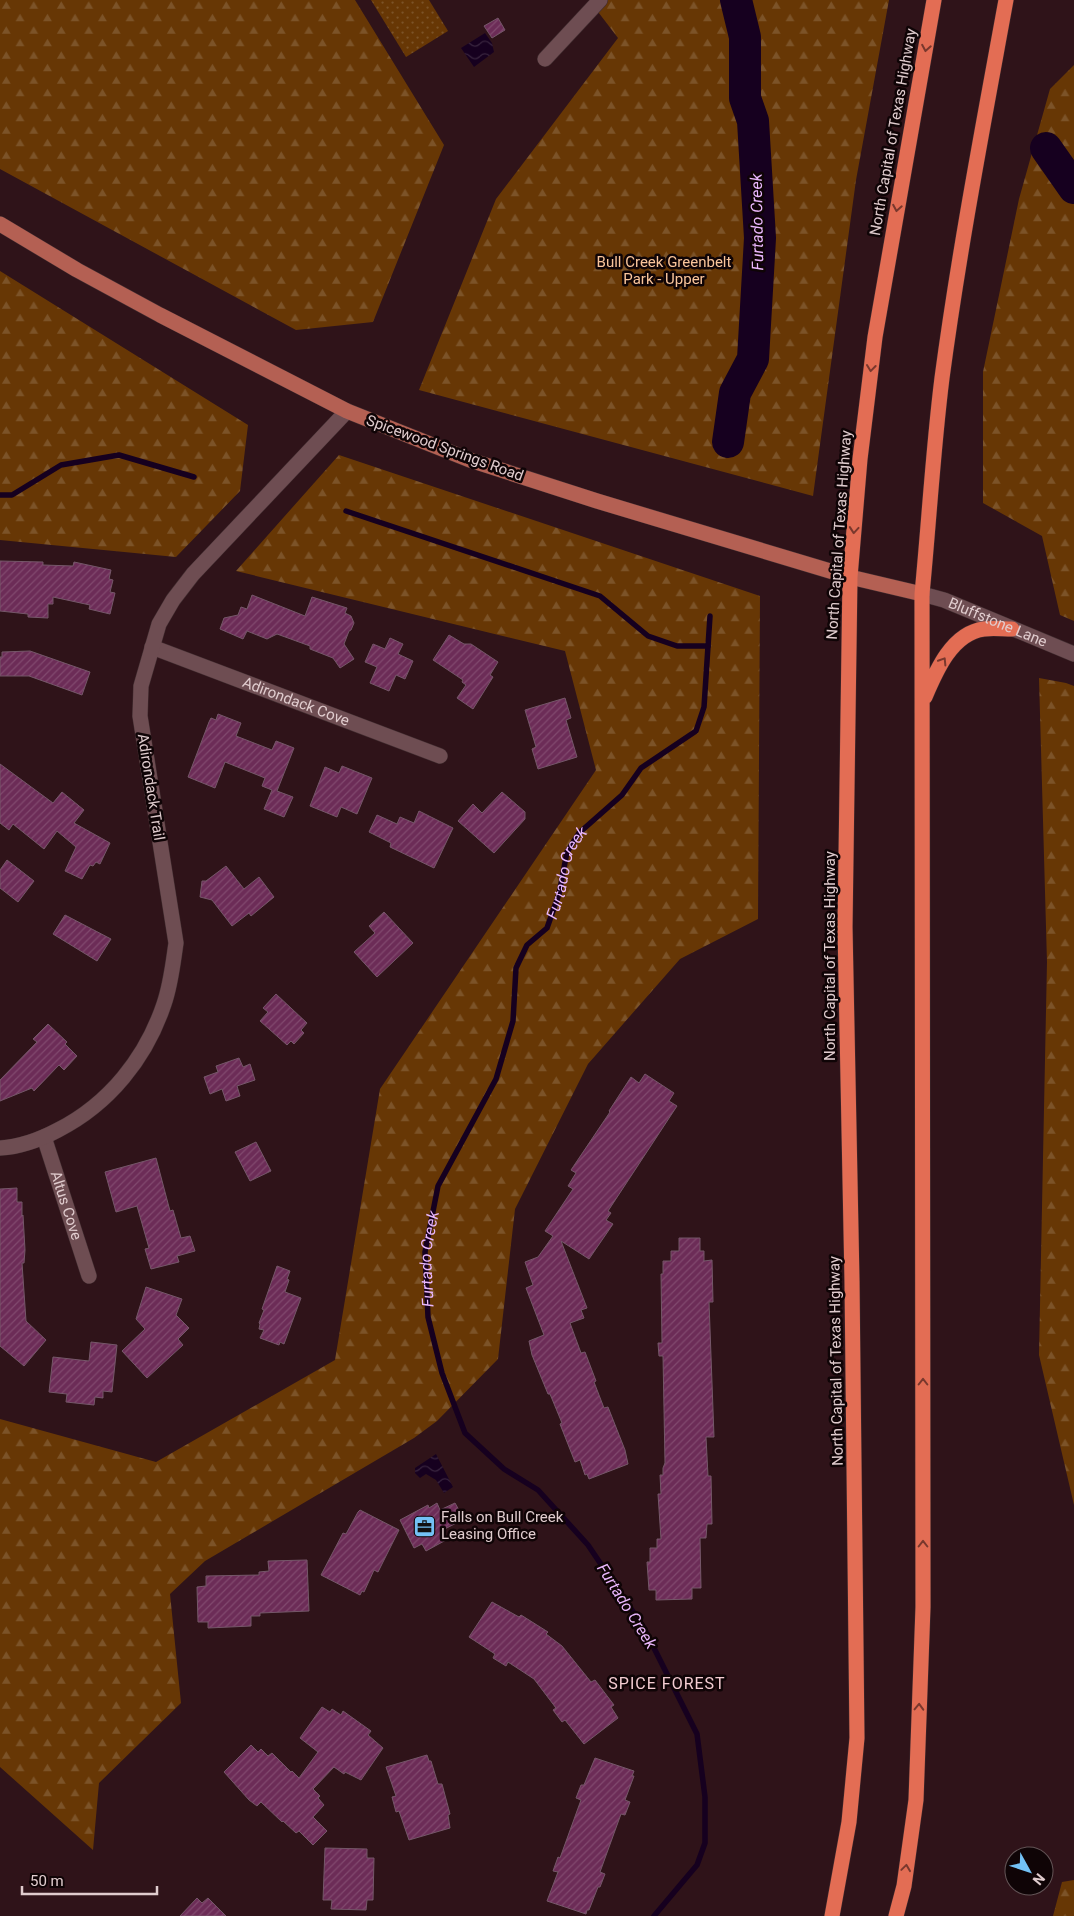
<svg xmlns="http://www.w3.org/2000/svg" width="1074" height="1916" viewBox="0 0 1074 1916" font-family="Roboto,sans-serif">
<defs>
<pattern id="forest-firs" width="22" height="20" patternUnits="userSpaceOnUse" patternTransform="scale(1.25)"><rect width="22" height="20" fill="#673705"/><path d="M5 1l3.5 6h-7zM16 11l3.5 6h-7z" fill="#7c5328"/></pattern>
<pattern id="park-dots" width="8" height="8" patternUnits="userSpaceOnUse" patternTransform="scale(1.25)"><rect width="8" height="8" fill="#673705"/><path d="M2 2h.1M6 6h.1" fill="none" stroke="#7c5328" stroke-width="1.8" stroke-linecap="round"/></pattern>
<pattern id="water-waves" width="16" height="10" patternUnits="userSpaceOnUse" patternTransform="scale(1.25)"><rect width="16" height="10" fill="#16001f"/><path d="M0 5q4-4 8 0t8 0" fill="none" stroke="#38243e"/></pattern>
<pattern id="building-hatch" width="6" height="6" patternUnits="userSpaceOnUse" patternTransform="scale(1.25)"><rect width="6" height="6" fill="#6c2c57"/><path d="M-1 1l2-2M0 6l6-6M5 7l2-2" fill="none" stroke="#81496e"/></pattern>
</defs>
<rect width="100%" height="100%" fill="#2f1319"/>
<path fill="url(#forest-firs)" d="M0,0H355L444,145L373,322L296,330L0,169Z
M589,0H889L856,180L813,496L419,390L496,199L618,38Z
M1074,65V621L1060,615L1042,536L983,503V372L1019,199L1050,89Z
M0,271L248,425L240,491L176,557L0,540Z
M339,455L760,596L758,919L680,959L588,1064L515,1209L498,1359L437,1421L414,1438L205,1561L170,1594L181,1703L99,1783L93,1850L0,1767V1419L156,1462L335,1360L380,1089L596,770L565,651L236,571Z
M1039,678L1066,683L1074,686V1505L1039,1355L1047,962Z
M1074,1880V1916H1053L1062,1882Z"/>
<path fill="url(#park-dots)" d="M371,0H429L448,31L406,57Z"/>
<path fill="url(#water-waves)" d="M485,33L492,43L494,52L474,67L461,48Z
M436,1454L453,1487L444,1493L436,1480L426,1474L420,1478L415,1473V1468Z"/>
<g fill="none" stroke-linecap="round" stroke-linejoin="round">
<g stroke="#16001f" stroke-width="5.5">
<path d="M0,495H12L61,465L119,455L194,477"/>
<path d="M346,511L600,596L648,636L677,646H708"/>
<path id="s1" d="M654,1916L697,1865L705,1843V1797L697,1734L644,1628L588,1545L538,1490L504,1469L465,1433L442,1373L428,1317L425,1252L438,1186L496,1079L513,1021L516,968L527,945L547,928L559,894L567,852L579,833L622,795L641,768L696,731L704,707L710,616"/>
</g>
<path stroke="#16001f" stroke-width="32" d="M1046,148L1074,188
M728,442L735,393L753,359L760,238L753,121L745,98V37L736,0"/>
</g>
<path fill="url(#building-hatch)" stroke="#755769" d="M498,18L505,30L492,38L484,26Z
M0,561L43,562V565L73,566L74,562L111,570L109,579L113,580L110,592L115,593L110,614L89,609L90,605L53,597V604H48V618L28,617V614L0,611Z
M252,595L305,616L312,597L347,608L345,613L351,616L354,623L351,630L349,631L344,644L354,659L340,668L333,658L310,649V646L277,634L267,639L247,631L243,639L220,629L224,618L238,615L241,607L247,609Z
M449,635L464,644H471L498,662L490,675L493,677L473,709L457,698L466,685L462,682L463,680L433,660Z
M390,638L403,644L398,654L413,661L405,679L396,675L389,691L370,683L377,667L365,662L373,644L385,649Z
M30,651L90,672L82,695L29,676H0V657H2V652Z
M565,698L571,718L566,720L577,757L538,769L532,749L536,747L525,710Z
M218,714L241,723L236,736L272,750L276,741L294,748L277,791L293,797L284,817L264,809L272,790L262,786L265,778L225,762L215,788L188,777L209,722L211,718L216,720Z
M0,764L53,803L62,792L84,810L74,823L110,843L100,864L96,862L93,866L90,865L82,879L65,871L76,847L57,831L44,849L13,824L9,830L0,823Z
M342,766L372,778L357,814L341,807L337,817L310,806L325,767L339,773Z
M502,792L525,812V819L494,853L458,821L473,804L482,813Z
M419,811L453,828L434,868L390,847L391,843L369,832L377,815L397,824L400,817L414,823Z
M7,860L34,881L18,902L0,888V870Z
M226,866L244,889L259,877L274,897L251,916L249,913L232,926L212,900L200,897L202,881H206Z
M384,912L413,943L377,977L354,952L375,933L369,926Z
M65,915L111,939L97,961L53,934Z
M276,994L307,1023L301,1030L304,1033L294,1044L291,1041L287,1045L260,1021L268,1012L263,1008Z
M48,1024L67,1042L65,1044L77,1056L64,1070L59,1065L34,1091L32,1088L0,1101V1080L37,1042L33,1039Z
M239,1058L243,1067L250,1064L255,1080L237,1086L240,1096L226,1101L222,1089L210,1094L204,1077L218,1072L216,1066Z
M645,1074L674,1093L669,1101L677,1106L608,1211L611,1213L606,1220L613,1224L589,1259L561,1241L587,1308L581,1310L584,1318L570,1323L581,1353L585,1352L596,1381L594,1382L604,1408L608,1407L625,1450L628,1464L589,1479L587,1474L585,1475L580,1460L575,1462L560,1424L562,1423L550,1394H548L532,1355L529,1341L544,1335L526,1288L533,1285L525,1262L538,1257L553,1236L545,1231L573,1189L568,1186L576,1173L571,1170L610,1112L609,1111L631,1077L639,1083Z
M256,1142L271,1171L250,1181L235,1152Z
M156,1158L170,1211L173,1210L181,1238L190,1236L195,1251L177,1256L179,1262L151,1269L145,1249L149,1248L137,1206L116,1212L105,1172Z
M17,1188V1202H22V1216L23,1215L25,1250L24,1263H22L26,1321L46,1340L24,1366L0,1346V1189Z
M679,1238H700V1251H704V1261L712,1260L713,1302H709L714,1437H706L708,1476H711L712,1524H707L706,1538H700L701,1588H692V1599L656,1600V1590H649L647,1562H650V1548H657V1539H661L658,1494H661L660,1475H663V1468L665,1463L663,1356H659L658,1343H662L661,1274H663V1261H671V1251H679Z
M277,1266L290,1271L287,1279L289,1280L285,1292L301,1298L284,1344L280,1342L279,1345L260,1338L264,1330L259,1329L260,1324L259,1323L264,1310L262,1309Z
M146,1287L182,1299L176,1315L189,1328L178,1339L183,1345L147,1378L122,1351L145,1329L136,1319Z
M91,1342L117,1345L112,1392L103,1391V1398L95,1397L94,1405L66,1402L67,1394L49,1392L53,1357L89,1361Z
M437,1503L440,1510L455,1503L464,1519L441,1531L446,1540L426,1551L422,1544L414,1548L400,1520L428,1505L429,1508Z
M360,1510L399,1530L378,1572L374,1570L364,1592L362,1591L360,1595L321,1575L343,1533L346,1534L358,1512Z
M307,1560L309,1611L260,1613V1616H251V1626L208,1628V1622H198L197,1587L206,1586V1576L259,1575V1572L269,1571L268,1561Z
M492,1602L519,1617L521,1615L548,1632L546,1634L562,1646L591,1682L595,1680L614,1705L611,1707L618,1718L584,1744L565,1720L562,1722L553,1710L556,1708L534,1679L508,1662L506,1666L493,1658L495,1654L469,1637Z
M322,1707L330,1712L332,1709L341,1715L343,1711L371,1731L368,1735L383,1748L361,1780L345,1772L344,1774L334,1767L313,1789L320,1796L318,1798L324,1805L313,1817L327,1831L313,1845L299,1831L296,1833L283,1821L282,1822L261,1802L257,1806L249,1800L224,1772L251,1745L258,1752L261,1749L268,1756L272,1753L291,1772L292,1771L299,1778L318,1752L300,1738Z
M427,1755L429,1761H431L438,1784H442L450,1814L448,1815L450,1828L409,1840L399,1811L396,1812L392,1797L396,1796L386,1767Z
M595,1758L634,1771L632,1776H634L625,1800L630,1802L625,1815L621,1814L600,1872L605,1874L600,1887H598L589,1910H587L586,1914L547,1901L558,1872L553,1871L558,1857L560,1858L581,1800L576,1798L581,1785H584Z
M325,1848L367,1849V1858H374L373,1900H367L366,1910L331,1909L332,1900H323Z
M197,1898L202,1903L208,1898L226,1916H180Z"/>
<g fill="none" stroke-linecap="round" stroke-linejoin="round">
<defs>
<g id="minor">
<path d="M545,59L600,0"/>
<path id="s2" d="M922,594L944,600L1074,654"/>
<path id="s3" d="M152,647L440,756"/>
<path id="s4" d="M44,1137L89,1276"/>
<path d="M0,1148C20,1147 41,1139 58,1130C109,1104 146,1058 164,1004C171,984 173,963 176,943L140,716L141,686L159,624L173,600L193,574L347,411"/>
</g>
<path id="major" d="M0,224L77,270L160,315L347,411L470,460L597,501L850,577L922,594"/>
<path id="highway" d="M925,697C936,671 952,633 984,629C993,628 1003,629 1012,629
M832,1916L849,1822L857,1738L852,1281L845,927L850,577L860,459L875,337L934,0
M896,1916L904,1886L916,1800L923,1607L922,594C929,522 933,450 942,378C959,251 983,126 1006,0"/>
</defs>
<use href="#minor" stroke="#422e31" stroke-width="16"/>
<use href="#major" stroke="#422e31" stroke-width="16"/>
<use href="#highway" stroke="#422e31" stroke-width="16"/>
<use href="#minor" stroke="#6e4d52" stroke-width="15"/>
<use href="#major" stroke="#b46053" stroke-width="15"/>
<use href="#highway" stroke="#e36d54" stroke-width="15"/>
</g>
<defs><path id="oneway-chevron" d="M-2-3.5L2.5 0L-2 3.5" fill="none" stroke-width="1.6" stroke-linecap="round" stroke-linejoin="round" transform="scale(1.25)"/></defs>
<g stroke="#79382d">
<use href="#oneway-chevron" transform="translate(926 48) rotate(100)"/>
<use href="#oneway-chevron" transform="translate(897 208) rotate(100)"/>
<use href="#oneway-chevron" transform="translate(871 368) rotate(97)"/>
<use href="#oneway-chevron" transform="translate(854 530) rotate(95)"/>
<use href="#oneway-chevron" transform="translate(943 661) rotate(-58)"/>
<use href="#oneway-chevron" transform="translate(923 1382) rotate(-90)"/>
<use href="#oneway-chevron" transform="translate(923 1544) rotate(-90)"/>
<use href="#oneway-chevron" transform="translate(919 1707) rotate(-88)"/>
<use href="#oneway-chevron" transform="translate(906 1868) rotate(-82)"/>
</g>
<defs>
<symbol id="office-square" viewBox="-11 -11 22 22"><rect x="-9" y="-9" width="18" height="18" rx="4" fill="#73c1f5" stroke="#0f0406"/><path d="M-6-3h4V-5.5h4V-3h4V5H-6ZM-1-4.5V-3h2v-1.5ZM-6 0V1H6V0Z" fill="#111"/></symbol>
</defs>
<g fill-rule="evenodd">
<use href="#office-square" x="412" y="1514" width="25" height="25"/>
</g>
<g text-anchor="middle" dominant-baseline="central" stroke-width="5" stroke-linejoin="round" paint-order="stroke">
<g font-size="15" fill="#e0ccce" stroke="#0f0406">
<text transform="translate(893 132) rotate(-80)">North Capital of Texas Highway</text>
<text transform="translate(445 448) rotate(20)">Spicewood Springs Road</text>
<text transform="translate(839 535) rotate(-86)">North Capital of Texas Highway</text>
<text stroke="none"><textPath href="#s2" startOffset="81">Bluffstone Lane</textPath></text>
<text stroke="none"><textPath href="#s3" startOffset="154">Adirondack Cove</textPath></text>
<text transform="translate(151 787) rotate(81)">Adirondack Trail</text>
<text transform="translate(830 956) rotate(-90)">North Capital of Texas Highway</text>
<text stroke="none"><textPath href="#s4" startOffset="72">Altus Cove</textPath></text>
<text transform="translate(836 1361) rotate(-91)">North Capital of Texas Highway</text>
</g>
<g font-size="15" fill="#fac59b" stroke="#0f0406">
<text x="664" y="262">Bull Creek Greenbelt<tspan x="664" dy="17">Park - Upper</tspan></text>
</g>
<g font-size="15" fill="#e0ccce" stroke="#0f0406" text-anchor="start">
<text x="441" y="1517">Falls on Bull Creek<tspan x="441" dy="17">Leasing Office</tspan></text>
</g>
<g font-size="16" font-style="italic" fill="#eab7fd" stroke="#0f0406">
<text transform="translate(757 222) rotate(-91)">Furtado Creek</text>
<text stroke="none"><textPath href="#s1" startOffset="1186">Furtado Creek</textPath></text>
<text stroke="none"><textPath href="#s1" startOffset="766">Furtado Creek</textPath></text>
<text transform="translate(627 1606) rotate(58)">Furtado Creek</text>
</g>
<g font-size="16" letter-spacing="1" fill="#f4ccd2" stroke="#0f0406">
<text x="667" y="1683">SPICE FOREST</text>
</g>
</g>
<g transform="translate(1029 1871) rotate(130)"><circle r="24" fill="#0f0406" stroke="#635456"/>
<path d="M0-4L9 19L0 12L-9 19Z" fill="#73c1f5"/>
<text y="-8" font-size="14" font-weight="bold" text-anchor="middle" fill="#e0ccce">N</text>
</g>
<path d="M22 1886v8h135v-8" fill="none" stroke="#e0ccce" stroke-width="2.5"/>
<text x="30" y="1886" font-size="15" fill="#e0ccce" stroke="#0f0406" stroke-width="4" paint-order="stroke">50 m</text>
</svg>
